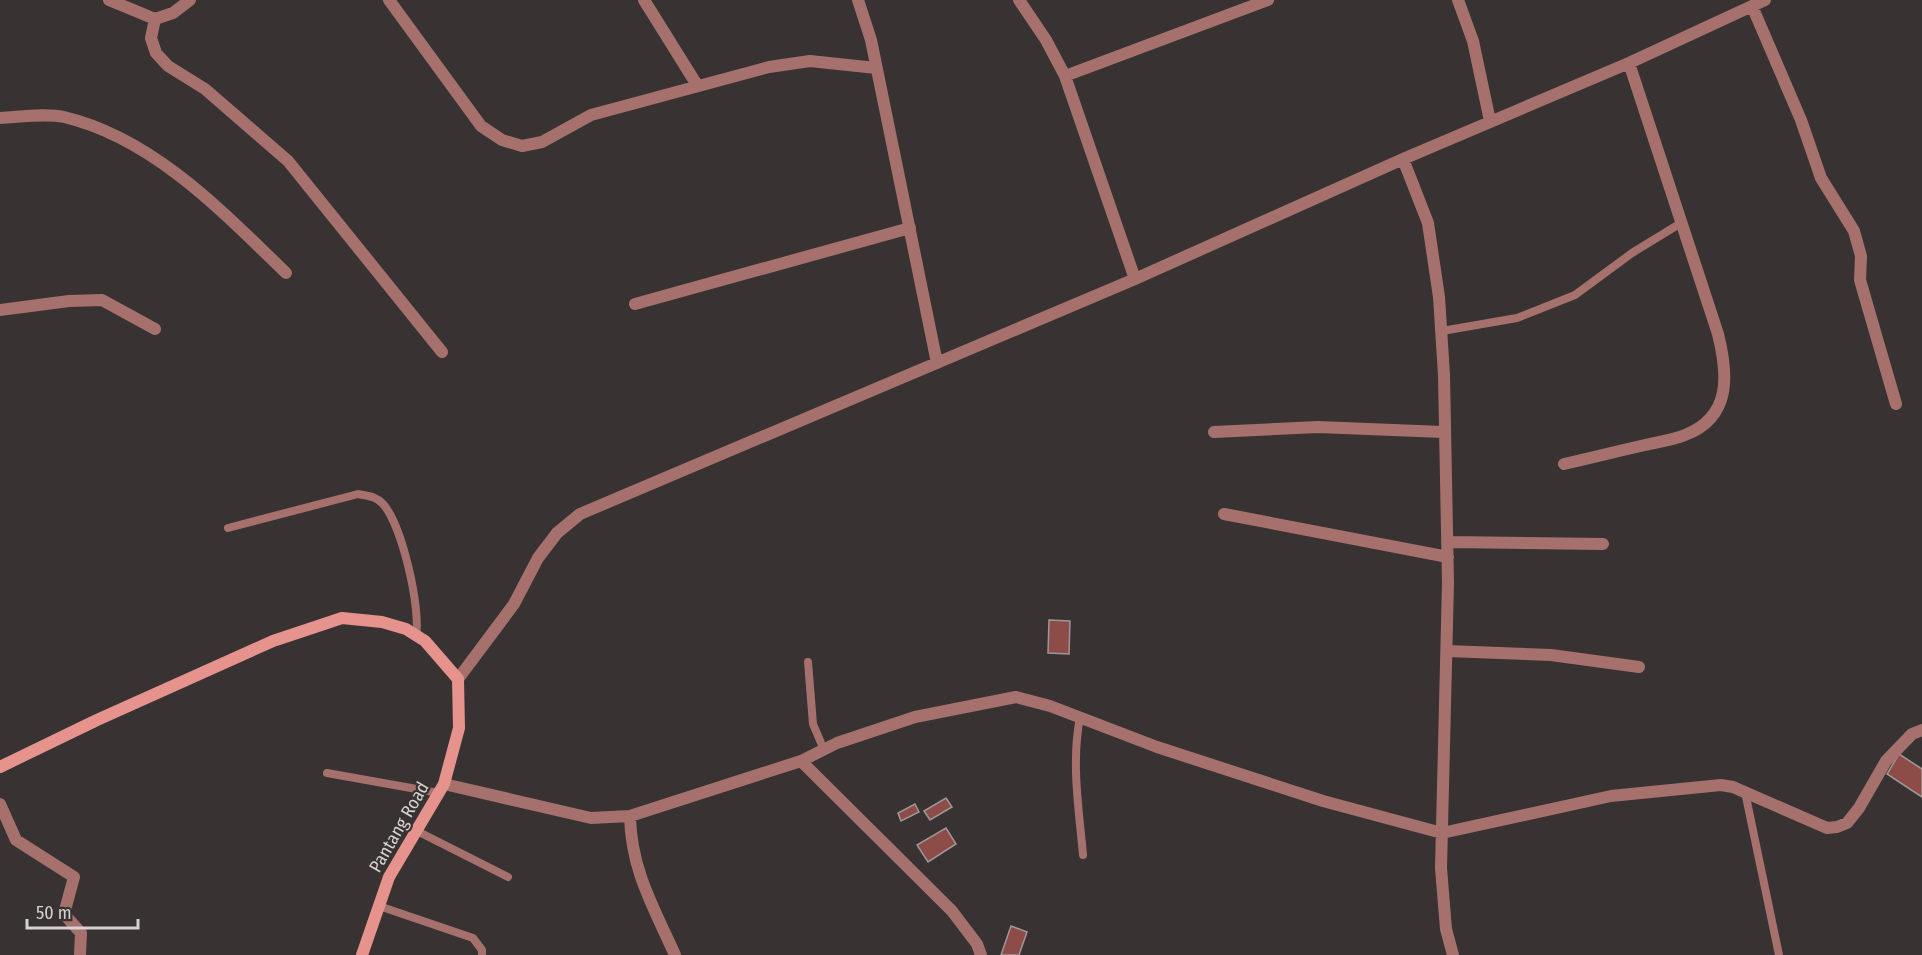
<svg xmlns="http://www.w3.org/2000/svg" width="1922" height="955" viewBox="0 0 1922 955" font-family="'Fira Sans Condensed',sans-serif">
<rect width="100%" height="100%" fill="#383332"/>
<path fill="#8e4c48" stroke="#9d9797" stroke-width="1.5" d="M1049,620L1070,621L1069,654L1048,653Z
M1899,754L1922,769V797L1887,774Z
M946,798L952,807L930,820L924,811Z
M915,804L919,812L901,821L898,813Z
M946,828L956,844L928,862L917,845Z
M1011,926L1027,932L1019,955H1001Z"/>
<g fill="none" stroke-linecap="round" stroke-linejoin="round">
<path stroke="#a6716d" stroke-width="8" d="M1442,331L1517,318L1575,295L1632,253L1681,223
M228,528L358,494C367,496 376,496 383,504C402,525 421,608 416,636
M808,662L813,724L824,750
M1080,717C1071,763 1079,809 1083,855
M327,773L439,793
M1745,792L1779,955
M417,831L508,877
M379,906L473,938L482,950V955"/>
<path stroke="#a6716d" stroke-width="12" d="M109,0L155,19L173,13L190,0
M389,0L481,126L502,140L522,146L542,142L591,115L769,67L810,61L876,68
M644,0L697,85
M858,0L871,40L937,363
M1019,0L1046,40L1065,76L1135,279
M1458,0L1473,41L1490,121
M1752,6L1801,120L1821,178L1854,231L1861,256L1860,280L1896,404
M155,19L151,38L156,53L168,66L205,89L288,161L442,352
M1065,76L1268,0
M0,118C20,117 45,113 64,117C153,138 223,212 286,273
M1403,159L1428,223L1439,297L1444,375L1448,583L1441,868L1446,929L1453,955
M635,304L910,228
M0,310L69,301L102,300L155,329
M1214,432L1318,427L1443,432
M1564,464C1591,458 1618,451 1645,445C1658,442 1673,440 1685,435C1732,417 1728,374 1718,334L1629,63
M1224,514L1448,557
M1447,542L1603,544
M1447,651L1551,655L1639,667
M458,679L514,604L538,558L557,533L580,514L1135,279L1403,159L1629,63L1765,0
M801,761L952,911L977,944L981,955
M444,784L591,818L630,816L801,761L837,743L915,717L1016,697L1050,706L1157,747L1323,801L1442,833L1611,796L1721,785L1733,787L1827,828L1837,827L1847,823L1859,808L1886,761L1912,734L1922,730
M0,804L16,840L74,877L64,914L81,933L80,955
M630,816C631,870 654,908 675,955"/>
<path stroke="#e5938c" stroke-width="12" d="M0,767L97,720L273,641L342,618L382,622L406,629L425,641L458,679L459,728L444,784L389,877L362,955"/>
</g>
<g text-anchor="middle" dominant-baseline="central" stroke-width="4.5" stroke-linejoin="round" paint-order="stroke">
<g font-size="18" fill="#d6d2d2" stroke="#383332">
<text transform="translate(399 827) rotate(-60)">Pantang Road</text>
</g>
</g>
<path d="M27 919v9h111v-9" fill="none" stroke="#d6d2d2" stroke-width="3"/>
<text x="36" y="919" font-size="18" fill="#d6d2d2" stroke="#383332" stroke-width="4.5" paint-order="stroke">50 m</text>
</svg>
